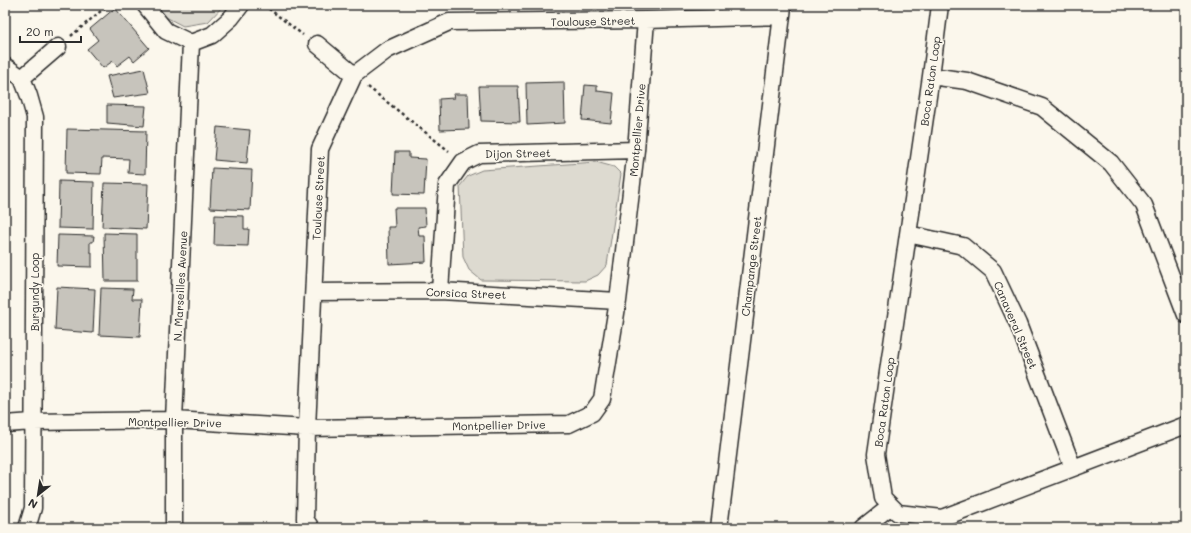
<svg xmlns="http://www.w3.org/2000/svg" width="1191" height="533" viewBox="0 0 1191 533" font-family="Mali,sans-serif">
<rect width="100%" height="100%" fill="#fbf7ec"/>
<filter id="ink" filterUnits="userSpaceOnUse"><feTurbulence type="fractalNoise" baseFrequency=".025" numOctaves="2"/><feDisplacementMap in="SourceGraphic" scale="8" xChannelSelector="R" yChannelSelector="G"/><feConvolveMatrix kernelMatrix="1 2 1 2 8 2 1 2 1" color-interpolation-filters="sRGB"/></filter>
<g filter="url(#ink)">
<path fill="#dddad0" stroke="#84827e" d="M157,5H224L208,22L183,26L164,16Z
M596,162L614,167L621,174L607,265L598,275L585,281L481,280L469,270L463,257L460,186L468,176L482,170Z"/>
<path fill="#c7c4bc" stroke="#2b2b2b" d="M115,8L149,48L134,61L130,56L117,66L113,61L103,68L87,49L98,40L90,29Z
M144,69L150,93L113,98L107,76Z
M564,82L565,123L527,125L526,83Z
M585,85L597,86V91L614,93L611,123L582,120Z
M479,86H518L520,122L481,121Z
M453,94H468L469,129L440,130L439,99L454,98Z
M107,105L146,106L144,126L107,123Z
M217,127L250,130L247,163L214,160Z
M67,129L146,131L145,174L128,173L129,159L102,158L101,174L66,173Z
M395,152H409V158L426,159L424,195L393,194Z
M212,168L252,170L250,210L210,208Z
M59,181L94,182L93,229L58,228Z
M104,183L148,184L146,229L102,227Z
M394,208H425L426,226L418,227L419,236H425L426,262L389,264L388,227H395Z
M215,215L244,216V229H249L248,246L214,245Z
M104,233L137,234V281H105Z
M58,235L94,236L93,242H90V252H92V267L57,266Z
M57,287L95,289L93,333L55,330Z
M101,288L133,289L132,299H142L140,337L99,335Z"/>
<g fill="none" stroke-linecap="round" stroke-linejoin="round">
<defs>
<path id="minor" d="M145,5L166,31L191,43L212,35L231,18L241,5
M940,5L931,76L876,454L883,498L898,513L942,518L1186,425
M317,44L354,75
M5,66L22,78L29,96L35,117L33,508L27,528
M931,76L967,81L1042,107L1111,163L1144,205L1186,315
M22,78L58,47
M908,234L963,246L993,271L1018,324L1073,468
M440,291L447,185L463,162L479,154L636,150
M314,292L440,291L618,301
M5,424L33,422L174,420L307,428L569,424L592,413L602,399L618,301L636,150L646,20
M174,528V420L191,43
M311,528L305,519L307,428L320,149L354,75L387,50L449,22L646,20L782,16
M719,528L783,7
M863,528L891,506"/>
</defs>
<use href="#minor" stroke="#2b2b2b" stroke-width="19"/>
<path stroke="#2b2b2b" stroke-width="2.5" stroke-dasharray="3 3" stroke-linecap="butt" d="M264,5L303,35
M71,36L108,5
M368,87L449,151"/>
<use href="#minor" stroke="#fbf7ec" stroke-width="16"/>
</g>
</g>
<g text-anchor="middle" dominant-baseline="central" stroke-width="3.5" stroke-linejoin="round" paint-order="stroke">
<g font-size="11" fill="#2b2b2b" stroke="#fbf7ec">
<text transform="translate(593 21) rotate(-1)">Toulouse Street</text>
<text transform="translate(930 81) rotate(-82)">Boca Raton Loop</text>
<text transform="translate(637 130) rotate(-85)">Montpellier Drive</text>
<text transform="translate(518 153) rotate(-1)">Dijon Street</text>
<text transform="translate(318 198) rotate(-87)">Toulouse Street</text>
<text transform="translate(751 266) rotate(-83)">Champange Street</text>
<text transform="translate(180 286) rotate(-87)">N. Marseilles Avenue</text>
<text transform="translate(34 292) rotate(-90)">Burgundy Loop</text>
<text transform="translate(466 293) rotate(2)">Corsica Street</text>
<text transform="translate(1016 325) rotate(67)">Canaveral Street</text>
<text transform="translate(884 402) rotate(-82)">Boca Raton Loop</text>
<text transform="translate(175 422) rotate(1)">Montpellier Drive</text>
<text transform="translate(499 425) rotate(-1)">Montpellier Drive</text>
</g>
</g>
<rect width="1191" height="533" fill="none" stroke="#fbf7ec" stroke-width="20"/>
<rect x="10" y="10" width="1171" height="513" fill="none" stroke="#2b2b2b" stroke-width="1.5" filter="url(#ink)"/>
<g transform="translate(38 495) rotate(210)" stroke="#fbf7ec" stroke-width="3" paint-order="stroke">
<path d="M0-3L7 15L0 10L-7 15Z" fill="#2b2b2b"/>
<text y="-6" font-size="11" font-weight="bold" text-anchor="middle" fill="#2b2b2b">N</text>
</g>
<path d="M20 36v6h61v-6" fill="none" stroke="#2b2b2b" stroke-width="2"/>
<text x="26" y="36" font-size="12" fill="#2b2b2b" stroke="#fbf7ec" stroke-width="3" paint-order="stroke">20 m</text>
</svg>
